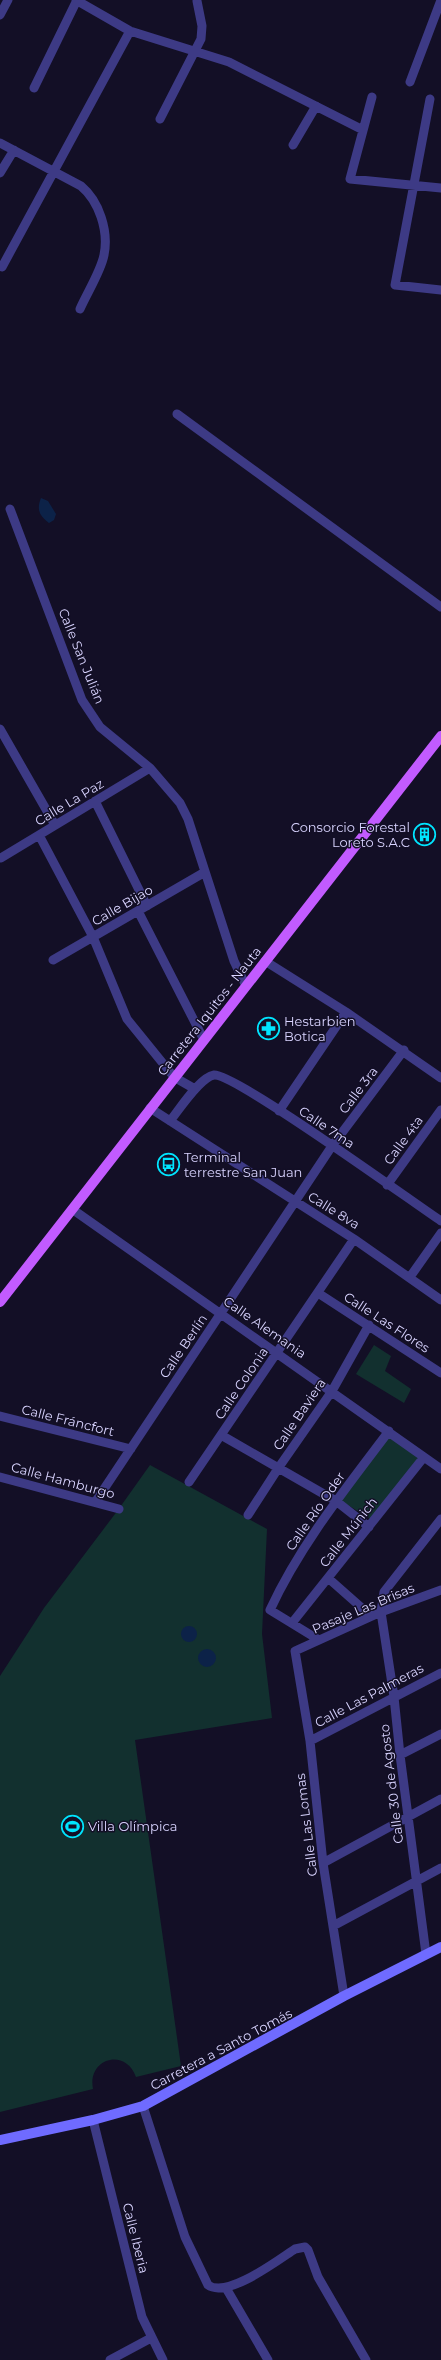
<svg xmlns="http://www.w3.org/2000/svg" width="441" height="2360" viewBox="0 0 441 2360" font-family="Montserrat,sans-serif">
<rect width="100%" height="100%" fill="#130f26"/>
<path fill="#12302f" d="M374,1345L391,1356L385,1371L411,1389L404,1403L356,1374Z
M391,1431L424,1455L374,1521L338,1499Z
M150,1465L267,1529L262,1634L272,1718L135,1740L181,2066L136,2077C125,2047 87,2059 93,2089L0,2112V1676L44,1608L118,1510Z"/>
<path fill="#0c2248" d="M41,498L48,501L56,514L54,520L49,523C40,516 36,510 41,498Z
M181 1634a8 8 0 1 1 16 0a8 8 0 1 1-16 0Z
M198 1658a9 9 0 1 1 18 0a9 9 0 1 1-18 0Z"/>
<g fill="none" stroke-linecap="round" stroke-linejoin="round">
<path stroke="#3d3a85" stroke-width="9" d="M76,0L130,31L229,62L363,130
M0,15L8,0
M410,82L441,0
M34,88L77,0
M372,97L350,179L441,188
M430,99L395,285L441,290
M160,119L201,39L202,26L197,1
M0,143L81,186C99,201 109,231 104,255C101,271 87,293 80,309
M293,145L316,106
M0,173L14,150
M2,267L130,31
M177,414L441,607
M10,509L82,700L100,727L150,768L180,803L188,819L234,961L246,986
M0,729L55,825
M95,801L147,906
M39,835L93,937L127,1019L174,1077L195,1089
M1,858L150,768
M138,911L204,1040
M53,960L205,872
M265,961L346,1012L441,1078
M150,1108L354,1239L441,1300
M279,1111L346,1012
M170,1121C179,1110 200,1077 214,1075C235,1073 411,1201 441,1221
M387,1185L441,1110
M72,1209L441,1469
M410,1277L441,1233
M318,1293L441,1373
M0,1416L131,1449
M221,1435L336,1501L369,1527
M0,1477L119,1509
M189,1482L354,1239
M96,1501L332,1146L404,1050
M248,1515L279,1467L332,1391L369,1325
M328,1578L371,1616
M292,1623L424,1457
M319,1640L270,1610C300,1545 346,1488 389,1431
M310,1741L441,1673
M400,1755L441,1734
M323,1863L441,1799
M333,1926L441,1868
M426,1954L400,1755L394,1697L381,1612L384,1592L441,1519
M344,1996L323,1863L310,1741L295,1651L381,1612L441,1590
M143,2106L185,2237L208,2285C227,2299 278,2260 295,2249L305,2247L308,2250L318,2277L366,2360
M93,2120L142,2317L163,2360
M226,2288L268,2360
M110,2360L151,2338"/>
<path stroke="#6f6bff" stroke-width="10" d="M0,2140L93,2120L143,2106L344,1996L441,1947"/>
<path stroke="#c25bff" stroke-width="10" d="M0,1302L441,736"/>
</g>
<defs>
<symbol id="building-ring" viewBox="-11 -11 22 22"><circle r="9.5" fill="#130f26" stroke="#00e5ff" stroke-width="1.5"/><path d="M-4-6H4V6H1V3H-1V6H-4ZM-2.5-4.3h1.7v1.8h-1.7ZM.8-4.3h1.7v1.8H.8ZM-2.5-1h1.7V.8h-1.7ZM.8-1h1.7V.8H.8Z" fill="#00e5ff"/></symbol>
<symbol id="pharmacy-ring" viewBox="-11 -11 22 22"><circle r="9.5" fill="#130f26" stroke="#00e5ff" stroke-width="1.5"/><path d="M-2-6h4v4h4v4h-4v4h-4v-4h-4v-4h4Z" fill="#00e5ff"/></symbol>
<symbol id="bus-ring" viewBox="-11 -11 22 22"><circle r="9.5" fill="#130f26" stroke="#00e5ff" stroke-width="1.5"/><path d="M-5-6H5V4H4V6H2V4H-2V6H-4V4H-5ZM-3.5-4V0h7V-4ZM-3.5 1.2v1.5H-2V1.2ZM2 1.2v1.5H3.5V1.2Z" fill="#00e5ff"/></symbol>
<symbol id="stadium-ring" viewBox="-11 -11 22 22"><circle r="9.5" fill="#130f26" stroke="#00e5ff" stroke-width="1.5"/><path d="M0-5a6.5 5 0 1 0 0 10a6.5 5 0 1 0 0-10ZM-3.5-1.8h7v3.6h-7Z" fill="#00e5ff"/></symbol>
</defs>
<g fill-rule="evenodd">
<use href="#building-ring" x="412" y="822" width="25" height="25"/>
<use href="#pharmacy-ring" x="256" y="1016" width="25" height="25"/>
<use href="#bus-ring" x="156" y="1152" width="25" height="25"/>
<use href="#stadium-ring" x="60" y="1814" width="25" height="25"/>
</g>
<g text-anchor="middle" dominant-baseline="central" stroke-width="3" stroke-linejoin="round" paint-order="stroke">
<g font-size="13" fill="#d9d4ff" stroke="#130f26">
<text transform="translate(82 656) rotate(68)">Calle San Julián</text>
<text transform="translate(69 802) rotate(-31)">Calle La Paz</text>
<text transform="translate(122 905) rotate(-30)">Calle Bijao</text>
<text transform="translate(209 1011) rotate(-52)">Carretera Iquitos - Nauta</text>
<text transform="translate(358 1090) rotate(-53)">Calle 3ra</text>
<text transform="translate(327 1127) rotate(34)">Calle 7ma</text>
<text transform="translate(403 1140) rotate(-54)">Calle 4ta</text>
<text transform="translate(334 1210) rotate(32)">Calle 8va</text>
<text transform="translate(387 1322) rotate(33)">Calle Las Flores</text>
<text transform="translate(265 1327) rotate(35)">Calle Alemania</text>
<text transform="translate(183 1346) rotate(-56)">Calle Berlín</text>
<text transform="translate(241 1383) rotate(-56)">Calle Colonia</text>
<text transform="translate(299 1414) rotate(-56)">Calle Baviera</text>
<text transform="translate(68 1420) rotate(14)">Calle Fráncfort</text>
<text transform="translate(63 1480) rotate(15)">Calle Hamburgo</text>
<text transform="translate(315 1511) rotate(-55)">Calle Río Oder</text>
<text transform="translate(348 1532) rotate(-52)">Calle Múnich</text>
<text transform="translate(363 1608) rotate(-23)">Pasaje Las Brisas</text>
<text transform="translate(369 1695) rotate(-28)">Calle Las Palmeras</text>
<text transform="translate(391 1784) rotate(-97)">Calle 30 de Agosto</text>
<text transform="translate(306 1825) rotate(-97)">Calle Las Lomas</text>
<text transform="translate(221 2049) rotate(-28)">Carretera a Santo Tomás</text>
<text transform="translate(136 2238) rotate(76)">Calle Iberia</text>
</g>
<g font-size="13" fill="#d9d4ff" stroke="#130f26" text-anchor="start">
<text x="410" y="827" text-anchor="end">Consorcio Forestal<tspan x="410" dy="15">Loreto S.A.C</tspan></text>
<text x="284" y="1021">Hestarbien<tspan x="284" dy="15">Botica</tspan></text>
<text x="184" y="1157">Terminal<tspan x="184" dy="15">terrestre San Juan</tspan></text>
<text x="88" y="1826">Villa Olímpica</text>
</g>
</g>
</svg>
